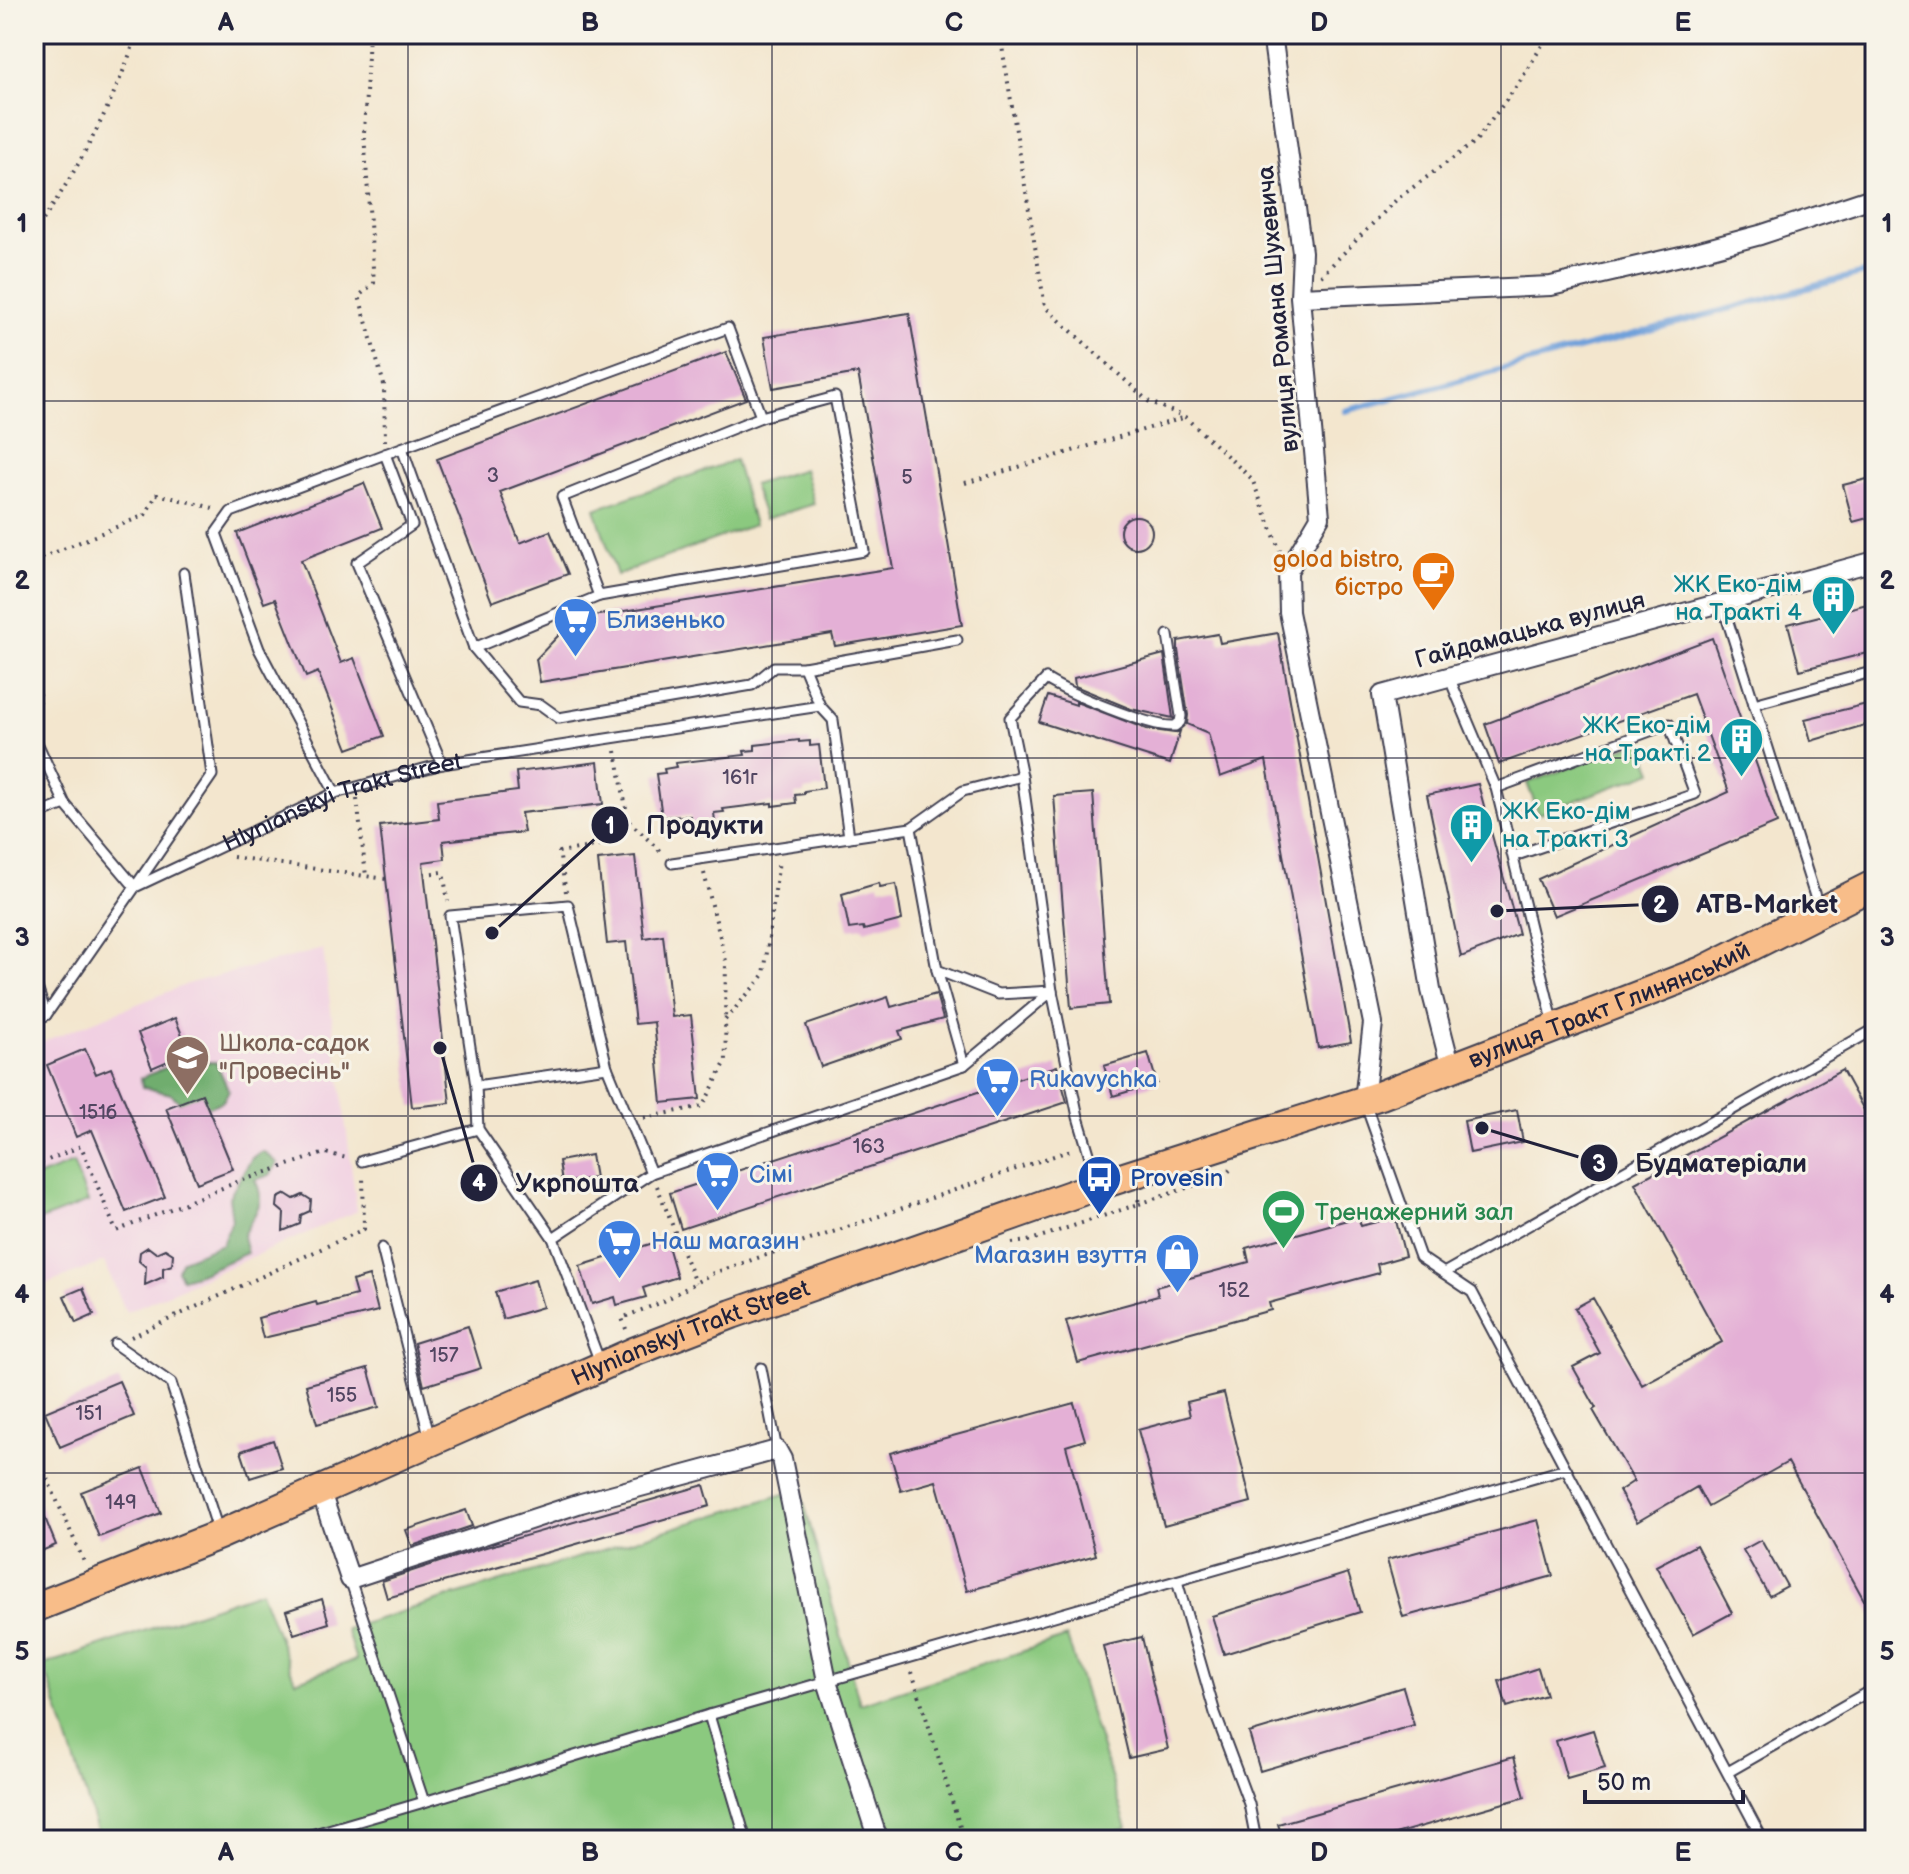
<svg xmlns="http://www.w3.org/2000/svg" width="1909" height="1874" viewBox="0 0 1909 1874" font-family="'Balsamiq Sans',sans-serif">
<rect width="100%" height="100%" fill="#f7f3e8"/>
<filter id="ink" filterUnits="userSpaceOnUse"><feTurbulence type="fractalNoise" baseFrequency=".0125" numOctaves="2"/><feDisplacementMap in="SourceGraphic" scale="16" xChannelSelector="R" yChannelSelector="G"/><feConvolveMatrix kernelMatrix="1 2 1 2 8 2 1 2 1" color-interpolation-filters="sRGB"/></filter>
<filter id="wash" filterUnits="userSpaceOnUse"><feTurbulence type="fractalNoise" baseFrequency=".006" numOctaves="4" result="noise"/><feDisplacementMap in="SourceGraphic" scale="32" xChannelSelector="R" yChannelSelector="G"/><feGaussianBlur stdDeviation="1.8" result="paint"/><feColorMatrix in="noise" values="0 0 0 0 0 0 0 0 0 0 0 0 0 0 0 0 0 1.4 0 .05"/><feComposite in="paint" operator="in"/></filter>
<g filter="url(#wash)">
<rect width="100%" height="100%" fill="#f3e6ce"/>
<path fill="#f1d0e2" d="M323,949L357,1211L126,1312L104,1262L34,1289V1045L190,983Z"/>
<path fill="#8bc97f" stroke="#56765d" stroke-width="2" d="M735,460L754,525L617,575L595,509Z
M804,469L814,504L765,519L753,485Z
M1642,741L1653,772L1539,814L1527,783Z
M73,1163L88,1202L38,1221L34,1209V1178Z
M800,1489L860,1704L1067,1637L1127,1828L1091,1840H100L44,1665L261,1591L295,1681L356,1660L346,1629Z"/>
<path fill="#70ad6e" stroke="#496854" stroke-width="2" d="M179,1062H216L229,1091L223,1101L206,1108L183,1105L171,1094L142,1087L141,1078Z
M260,1152H264L278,1163L270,1175L255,1180C268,1204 253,1214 243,1236L247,1253L199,1274L182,1279L177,1270L182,1260L222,1244L232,1220L229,1197L252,1158Z"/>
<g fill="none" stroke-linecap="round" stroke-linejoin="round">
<path stroke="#70a0da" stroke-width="6" d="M1345,411L1875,270"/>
</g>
<g id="blocks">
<path fill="#e4b0d6" d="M909,313L962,625L835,646L832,634L540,682L536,659L574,619L893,568L858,373L773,388L764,337Z
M726,352L746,399L500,492L520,543L550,531L568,574L492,602L437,459Z
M1875,477V516L1853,522L1843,485Z
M364,483L382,528L301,560L341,663L354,658L384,736L348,749L318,672L306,677L275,599L264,603L237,533Z
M1120 532a16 16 0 1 1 32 0a16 16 0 1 1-32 0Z
M1875,602V651L1800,670L1788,624Z
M1278,633L1351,1042L1318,1048L1266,760L1220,777L1208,733L1187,724L1188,715L1178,650V641L1218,634L1220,643Z
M1712,638L1777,823L1554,916L1538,879L1729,792L1693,694L1499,764L1485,724Z
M1164,654L1173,718L1131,709L1075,686L1074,678Z
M1048,696L1076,705V702L1146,729L1174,733L1180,731L1170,764L1039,722Z
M1875,702V722L1811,741L1805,719Z
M799,740V742L810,741V746L819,745L824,788L804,791V794L795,795L796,803L772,806V803L723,809L724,812L714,813L715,821L691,824L690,816L662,817L656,774L665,773L664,769L676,767L675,763L745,755L744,751L755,750V745Z
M598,762L603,804L521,813L524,832L443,841L445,859L423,862L450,1103L412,1107L380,826L439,819L437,801L518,791L516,772Z
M1478,784L1519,934L1461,957L1427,795Z
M1093,793L1109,1004L1071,1008L1054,796Z
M635,856L644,938L663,935L672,1017L691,1015L700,1099L662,1103L654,1022L635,1024L626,942L607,944L598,860Z
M879,883L880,887L896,884L902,920L864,930L863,927L849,929L842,894Z
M936,994L943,1019L899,1031L902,1039L821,1067L806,1025L888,997L891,1007Z
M175,1018L189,1052L152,1068L138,1033Z
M85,1049L96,1074L111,1068L165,1197L126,1212L92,1130L76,1137L47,1065Z
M1148,1053L1157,1083L1113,1096L1104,1066Z
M1057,1066L1067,1102L681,1229L670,1193Z
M1842,1070L1875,1130V1620L1788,1462L1708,1507L1697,1487L1637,1522L1619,1491L1634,1481L1593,1410L1596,1408L1573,1367L1600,1353L1575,1308L1593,1298L1642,1385L1722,1342L1635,1183Z
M202,1094L233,1169L197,1183L166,1108Z
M1517,1110L1523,1142L1470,1153L1464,1121Z
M591,1155L595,1178L562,1183L559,1161Z
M286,1194L294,1199L303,1195L311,1200L310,1211L301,1215L300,1224L283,1231L284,1213L277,1207L278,1198Z
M1358,1217L1361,1226L1395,1217L1405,1256L1377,1264L1379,1273L1269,1303L1271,1310L1078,1363L1066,1321L1158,1296L1156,1287L1249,1262L1246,1248Z
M666,1239L677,1277L643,1288L646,1297L617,1305L615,1297L592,1304L580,1266Z
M148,1247L156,1253L165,1249L173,1254L172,1265L163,1268V1277L145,1285L146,1267L139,1261L140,1252Z
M369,1276L378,1311L263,1338L258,1318L316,1302L317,1305L356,1295L352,1281Z
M535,1280L543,1307L503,1319L495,1292Z
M83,1288L94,1315L76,1323L64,1296Z
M468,1326L481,1368L424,1386L414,1343Z
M368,1368L379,1407L317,1424L306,1385Z
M119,1381L134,1416L60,1447L45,1412Z
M1224,1393L1251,1502L1164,1526L1138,1430L1190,1416L1187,1402Z
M1074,1403L1085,1440L1066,1446L1096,1555L967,1591L936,1481L901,1491L890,1453Z
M273,1440L282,1468L250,1478L241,1451Z
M143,1468L161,1513L99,1537L81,1492Z
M704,1485L710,1506L387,1598L382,1581L479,1549Z
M34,1491L56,1545L34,1554Z
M466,1510L472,1526L412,1546L406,1530Z
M1538,1520L1553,1576L1403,1617L1387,1560Z
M1761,1540L1787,1586L1769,1596L1743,1550Z
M1696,1545L1732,1613L1693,1634L1656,1566Z
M1348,1573L1360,1612L1224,1654L1212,1616Z
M322,1599L329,1623L294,1634L286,1611Z
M1142,1637L1168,1749L1129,1758L1103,1646Z
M1538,1668L1546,1695L1507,1707L1499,1681Z
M1403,1687L1414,1725L1260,1771L1249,1733Z
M1593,1730L1605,1768L1567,1779L1556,1741Z
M1514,1757L1525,1797L1374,1840H1283L1278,1824Z"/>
</g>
</g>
<g filter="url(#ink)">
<use href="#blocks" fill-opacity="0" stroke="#413f51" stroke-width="2"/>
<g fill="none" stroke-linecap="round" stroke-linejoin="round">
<defs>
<g id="service">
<path d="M402,448L474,648"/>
<path d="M385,454L728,328L761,417L562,497L599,596L474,648L519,702L541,705L559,718L752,685L774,667H804L820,706L833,720L849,837"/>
<path d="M599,596L864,551L835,397L761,417"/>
<path d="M1722,603L1819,909"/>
<path d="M804,667L957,640"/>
<path d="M1449,677L1496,788L1554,1025"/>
<path d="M1754,704L1875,671"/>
<path d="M34,736L65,804L34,816"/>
<path d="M1496,788L1669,724L1695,794L1514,856"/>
<path d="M335,793L259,649L216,533L231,512L385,454L412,525L357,563L442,764"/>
<path d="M65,804L135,887L212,775L184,573"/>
<path d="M911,828L963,791L1022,776"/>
<path d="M672,863L911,828L937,970L998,994L1052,991L1078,1117L1097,1180"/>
<path d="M568,905L607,1067L476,1086L450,916Z"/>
<path d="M937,970L964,1065"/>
<path d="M34,978L46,1015"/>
<path id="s1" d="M34,1020L46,1015L135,887L335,793L442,764L820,706"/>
<path d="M476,1086L478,1129L553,1238"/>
<path d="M1365,1103L1420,1257L1472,1292L1763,1840"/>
<path d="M362,1161L478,1129"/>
<path d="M651,1173L964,1065L1052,991L1022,776L1010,718L1046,679C1068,693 1150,728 1175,726L1180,722L1181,716L1168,635"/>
<path d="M382,1248L430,1439"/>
<path d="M1444,1273L1875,1029"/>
<path d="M115,1344L171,1383L219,1533"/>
<path d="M601,1365L553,1238L651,1173L607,1067"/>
<path d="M761,1368L777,1450"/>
<path d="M350,1579L424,1802L709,1715L1566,1469"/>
<path d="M1177,1581L1215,1713L1249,1804L1256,1840"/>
<path d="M709,1715L746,1840"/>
<path d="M1728,1772L1875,1688"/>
<path d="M294,1840L424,1802"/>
</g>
<path id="minor" d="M1272,34L1302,252L1300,297L1320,517L1288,571L1289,612L1373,1023L1364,1100
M1300,297L1551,286L1685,255L1760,235L1875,197
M1451,1068L1431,990L1382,695L1875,561
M320,1489L350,1579L581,1503L777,1450L782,1459L827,1681L878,1840"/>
<g id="primary">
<path id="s2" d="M34,1608L219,1535L636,1351L732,1314L1099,1185L1381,1095L1702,971L1875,884"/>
</g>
</defs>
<use href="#service" stroke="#413f51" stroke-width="13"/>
<use href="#minor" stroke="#413f51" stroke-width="22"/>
<use href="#primary" stroke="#413f51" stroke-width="32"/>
<path stroke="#413f51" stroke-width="4" stroke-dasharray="2 6" stroke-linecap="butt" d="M369,34L364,133L374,283L359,296L384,385L385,441
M1000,34L1045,307L1148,401L1185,417L1252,479L1280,551
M34,233C77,173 113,104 137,34
M1321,276L1397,199L1475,142L1519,83L1549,34
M965,483L1183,418
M34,561L145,515L157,494L217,509
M34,662L41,700L34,708
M616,751L628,820L663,854
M357,799L366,876
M233,857L386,879
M704,873L726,961L725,1018
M424,874L443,872L448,901
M566,892L559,852L610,844L628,820
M644,1118L703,1106L726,1061L725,1020L764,975L779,860
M34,1166L81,1146L116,1231L237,1182L325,1153L347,1158
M657,1186L695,1283
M1139,1204L1225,1175L1230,1170
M1012,1243L1028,1241L1139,1204L1138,1198
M626,1329L622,1318L662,1302L711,1274L1074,1149
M131,1337L364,1229L363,1174
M34,1363L42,1361
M34,1449L85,1564
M912,1672L964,1840"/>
<use href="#service" stroke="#fff" stroke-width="9"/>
<use href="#minor" stroke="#fff" stroke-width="18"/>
<use href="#primary" stroke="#f8bd89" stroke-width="28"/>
</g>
</g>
<path fill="none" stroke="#22223b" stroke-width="2" stroke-opacity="0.55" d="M408,34V1840M772,34V1840M1137,34V1840M1501,34V1840M34,401H1875M34,758H1875M34,1116H1875M34,1473H1875"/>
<defs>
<symbol id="cafe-pin" viewBox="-11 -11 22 30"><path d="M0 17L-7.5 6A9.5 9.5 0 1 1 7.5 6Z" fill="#e8710a" stroke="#f7f3e8"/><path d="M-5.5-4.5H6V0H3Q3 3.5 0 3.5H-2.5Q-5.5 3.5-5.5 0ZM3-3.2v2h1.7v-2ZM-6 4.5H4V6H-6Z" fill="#fff"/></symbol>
<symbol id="building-pin" viewBox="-11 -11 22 30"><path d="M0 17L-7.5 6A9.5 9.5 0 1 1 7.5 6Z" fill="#0f9aa8" stroke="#f7f3e8"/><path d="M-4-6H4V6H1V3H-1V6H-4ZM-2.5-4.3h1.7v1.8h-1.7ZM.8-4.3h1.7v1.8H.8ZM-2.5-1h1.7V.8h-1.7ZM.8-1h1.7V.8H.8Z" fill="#fff"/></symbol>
<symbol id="supermarket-pin" viewBox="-11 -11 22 30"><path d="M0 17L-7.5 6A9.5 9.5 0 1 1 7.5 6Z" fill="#3f7fe0" stroke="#f7f3e8"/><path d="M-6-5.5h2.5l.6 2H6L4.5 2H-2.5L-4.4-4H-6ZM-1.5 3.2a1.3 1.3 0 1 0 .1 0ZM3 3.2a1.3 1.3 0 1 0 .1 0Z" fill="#fff"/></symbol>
<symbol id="school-pin" viewBox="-11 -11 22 30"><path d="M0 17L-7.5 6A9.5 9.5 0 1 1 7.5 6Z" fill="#8d6e63" stroke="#f7f3e8"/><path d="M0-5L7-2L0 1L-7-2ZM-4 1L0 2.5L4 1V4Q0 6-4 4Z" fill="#fff"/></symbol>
<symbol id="bus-pin" viewBox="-11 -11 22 30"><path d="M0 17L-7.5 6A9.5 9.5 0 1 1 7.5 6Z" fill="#1a4fb4" stroke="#f7f3e8"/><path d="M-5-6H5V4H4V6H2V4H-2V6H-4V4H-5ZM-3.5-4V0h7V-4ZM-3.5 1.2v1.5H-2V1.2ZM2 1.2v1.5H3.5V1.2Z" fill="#fff"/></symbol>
<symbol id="stadium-pin" viewBox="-11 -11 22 30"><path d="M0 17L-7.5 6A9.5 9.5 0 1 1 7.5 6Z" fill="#2e9e5b" stroke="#f7f3e8"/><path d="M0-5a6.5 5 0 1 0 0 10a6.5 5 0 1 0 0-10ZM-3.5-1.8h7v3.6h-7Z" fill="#fff"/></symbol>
<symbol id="shop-pin" viewBox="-11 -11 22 30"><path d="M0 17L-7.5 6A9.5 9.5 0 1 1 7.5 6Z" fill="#3f7fe0" stroke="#f7f3e8"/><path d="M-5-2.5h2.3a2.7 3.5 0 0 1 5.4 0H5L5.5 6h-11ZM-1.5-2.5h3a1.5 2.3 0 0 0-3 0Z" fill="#fff"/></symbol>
</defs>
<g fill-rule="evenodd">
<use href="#cafe-pin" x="1408" y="548" width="51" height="69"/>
<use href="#building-pin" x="1808" y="572" width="51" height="69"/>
<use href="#supermarket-pin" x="550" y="594" width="51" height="69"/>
<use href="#building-pin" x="1716" y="714" width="51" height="69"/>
<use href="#building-pin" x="1446" y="800" width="51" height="69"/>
<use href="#school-pin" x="162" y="1032" width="51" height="69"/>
<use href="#supermarket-pin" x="972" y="1054" width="51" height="69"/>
<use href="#supermarket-pin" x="692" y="1148" width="51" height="69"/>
<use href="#bus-pin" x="1074" y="1152" width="51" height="69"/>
<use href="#stadium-pin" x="1258" y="1186" width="51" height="69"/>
<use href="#supermarket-pin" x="594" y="1216" width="51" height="69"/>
<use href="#shop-pin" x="1152" y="1230" width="51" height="69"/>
</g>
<g text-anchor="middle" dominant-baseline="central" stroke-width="6" stroke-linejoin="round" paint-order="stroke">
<g font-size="20" fill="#524662">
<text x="493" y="476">3</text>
<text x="907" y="478">5</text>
<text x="740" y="778">161г</text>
<text x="98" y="1113">151б</text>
<text x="869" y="1147">163</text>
<text x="1234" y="1291">152</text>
<text x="444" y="1356">157</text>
<text x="342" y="1396">155</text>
<text x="89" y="1414">151</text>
<text x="121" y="1503">149</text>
</g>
<g font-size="24" fill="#22223b" stroke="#f7f3e8">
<text transform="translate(1278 309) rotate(-95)">вулиця Романа Шухевича</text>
<text transform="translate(1530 630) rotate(-15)">Гайдамацька вулиця</text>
<text stroke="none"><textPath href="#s1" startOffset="394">Hlynianskyi Trakt Street</textPath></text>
<text stroke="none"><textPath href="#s2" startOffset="1688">вулиця Тракт Глинянський</textPath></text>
<text stroke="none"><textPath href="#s2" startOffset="712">Hlynianskyi Trakt Street</textPath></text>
</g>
<g font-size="24" fill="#c56008" stroke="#f7f3e8" text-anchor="end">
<text x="1403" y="559">golod bistro,<tspan x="1403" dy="28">бістро</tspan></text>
</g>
<g font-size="24" fill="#0d838f" stroke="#f7f3e8" text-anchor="end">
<text x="1802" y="584">ЖК Еко-дім<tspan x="1802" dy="28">на Тракті 4</tspan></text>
<text x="1711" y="725">ЖК Еко-дім<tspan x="1711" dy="28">на Тракті 2</tspan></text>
<text x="1502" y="811" text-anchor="start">ЖК Еко-дім<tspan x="1502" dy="28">на Тракті 3</tspan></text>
</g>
<g font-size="24" fill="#366cbe" stroke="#f7f3e8" text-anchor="start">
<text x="606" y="620">Близенько</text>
<text x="1029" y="1079">Rukavychka</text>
<text x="749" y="1174">Сімі</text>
<text x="651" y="1241">Наш магазин</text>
<text x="1147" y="1255" text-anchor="end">Магазин взуття</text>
</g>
<g font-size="24" fill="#785e54" stroke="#f7f3e8" text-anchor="start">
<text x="219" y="1043">Школа-садок<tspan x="219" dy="28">"Провесінь"</tspan></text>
</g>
<g font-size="24" fill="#164399" stroke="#f7f3e8" text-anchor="start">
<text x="1130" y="1178">Provesin</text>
</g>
<g font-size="24" fill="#27864d" stroke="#f7f3e8" text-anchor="start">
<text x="1315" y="1212">Тренажерний зал</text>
</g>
</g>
<path fill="none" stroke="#22223b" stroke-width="3" d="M492 933L610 825M1497 911L1660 904M1482 1128L1599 1163M440 1048L479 1183"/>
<g fill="#22223b" stroke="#f7f3e8" stroke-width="3">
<circle cx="492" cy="933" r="8"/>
<circle cx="1497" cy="911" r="8"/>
<circle cx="1482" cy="1128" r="8"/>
<circle cx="440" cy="1048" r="8"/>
<circle cx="610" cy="825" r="20"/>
<circle cx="1660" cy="904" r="20"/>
<circle cx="1599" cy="1163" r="20"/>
<circle cx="479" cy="1183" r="20"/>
</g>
<g font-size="24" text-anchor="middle" font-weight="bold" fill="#fff">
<text x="610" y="834">1</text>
<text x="1660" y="913">2</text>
<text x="1599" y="1172">3</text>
<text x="479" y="1191">4</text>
</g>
<g font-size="26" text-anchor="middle" font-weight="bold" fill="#22223b" stroke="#f7f3e8" stroke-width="6" stroke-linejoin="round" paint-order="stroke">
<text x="705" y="834">Продукти</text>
<text x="1767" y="913">ATB-Market</text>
<text x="1721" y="1172">Будматеріали</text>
<text x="577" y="1192">Укрпошта</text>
</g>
<rect width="1909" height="1874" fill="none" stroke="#f7f3e8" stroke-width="88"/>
<path d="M1585 1790v12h158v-12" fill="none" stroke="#22223b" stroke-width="4"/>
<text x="1597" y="1790" font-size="24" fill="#22223b" stroke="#f7f3e8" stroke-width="6" paint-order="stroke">50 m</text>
<rect x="44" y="44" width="1821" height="1786" fill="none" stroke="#22223b" stroke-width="3"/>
<g font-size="26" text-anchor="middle" font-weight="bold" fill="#22223b">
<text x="226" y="31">A</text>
<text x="590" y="31">B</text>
<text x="954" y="31">C</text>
<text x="1319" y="31">D</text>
<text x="1683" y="31">E</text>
<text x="22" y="232">1</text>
<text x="1887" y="232">1</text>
<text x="22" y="589">2</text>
<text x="1887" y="589">2</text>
<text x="22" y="946">3</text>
<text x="1887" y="946">3</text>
<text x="22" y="1303">4</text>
<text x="1887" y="1303">4</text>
<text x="22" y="1660">5</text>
<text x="1887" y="1660">5</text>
<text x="226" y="1861">A</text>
<text x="590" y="1861">B</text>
<text x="954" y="1861">C</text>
<text x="1319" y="1861">D</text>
<text x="1683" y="1861">E</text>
</g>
</svg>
